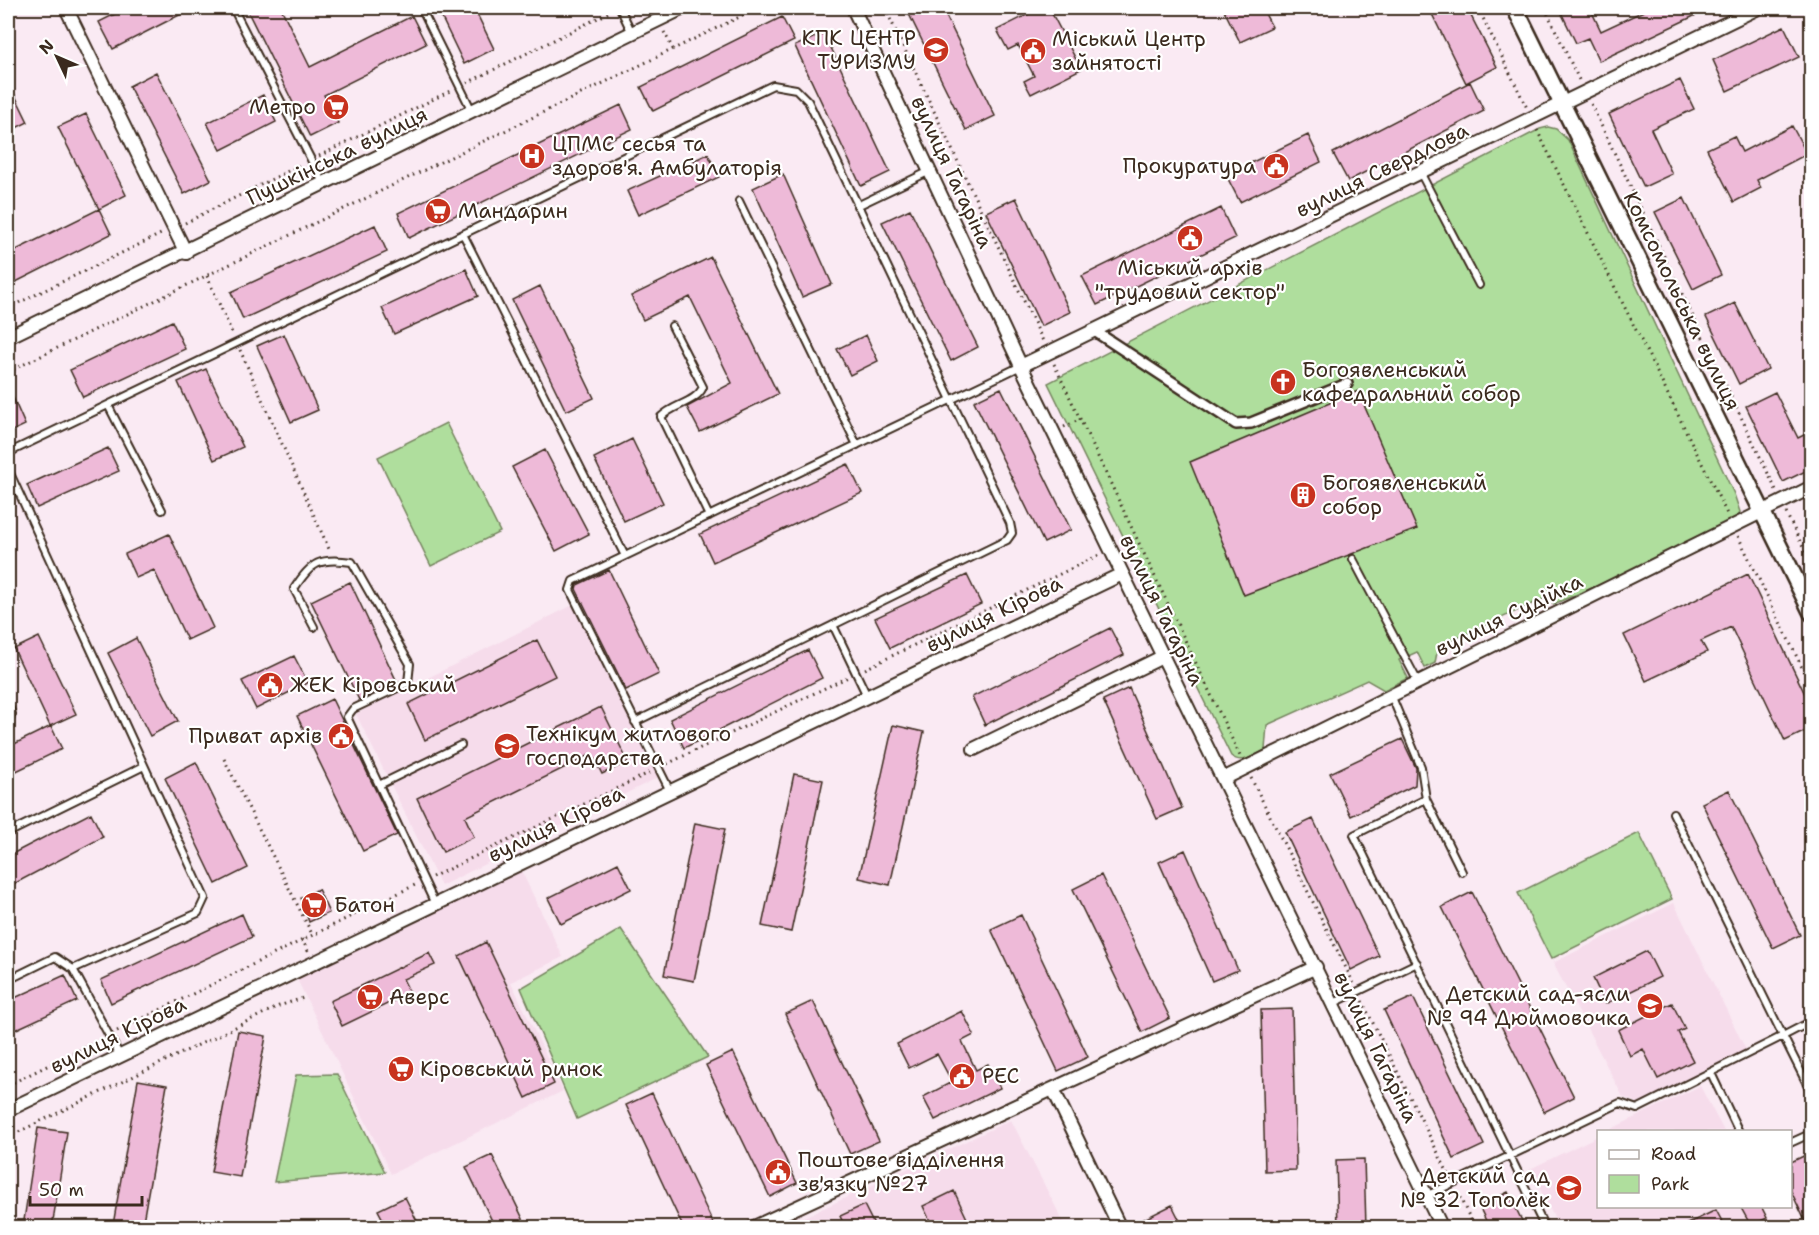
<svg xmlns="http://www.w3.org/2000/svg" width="1819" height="1235" viewBox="0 0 1819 1235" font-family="'Shantell Sans',sans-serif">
<rect width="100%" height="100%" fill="#faeaf3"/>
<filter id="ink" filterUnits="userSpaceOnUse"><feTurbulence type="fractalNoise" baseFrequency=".0167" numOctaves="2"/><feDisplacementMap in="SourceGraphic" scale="12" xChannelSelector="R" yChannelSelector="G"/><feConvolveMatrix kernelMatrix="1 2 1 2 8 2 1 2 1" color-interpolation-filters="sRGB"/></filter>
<g filter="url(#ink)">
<path fill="#f6dceb" d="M573,605L659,777L441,886L356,714Z
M520,868L563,957L511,982L563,1091L391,1174L296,977Z
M1674,903L1746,1050L1638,1103L1623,1097L1553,963Z
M1700,1086L1724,1131H1607Z
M1011,1120L1066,1227L779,1228L824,1208Z
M1598,1136V1206L1762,1207L1772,1227H1559L1530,1169Z"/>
<path fill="#afde9d" stroke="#75845e" stroke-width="1.5" d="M1548,127L1556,129L1568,140L1734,494L1740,512L1738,519L1724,532L1554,604L1545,598L1438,647L1435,663L1425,668L1417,652L1399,660L1408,678L1384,690L1367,680L1267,725L1265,750C1253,756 1242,765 1231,756L1048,383L1540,129Z
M446,423L500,532L431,566L378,457Z
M1639,833L1672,899L1551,959L1518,893Z
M621,929L708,1057L577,1119L521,988Z
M337,1074L385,1172L274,1182L296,1075Z"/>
<path fill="#eebad8" stroke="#3b2a1e" stroke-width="1.5" d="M127,8H193L113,49L99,22Z
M246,8H281L310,67L412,16L426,44L324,95L338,123L310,137Z
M437,8H474L494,49L464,64Z
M906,8H942L995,116L966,130Z
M1041,8H1049L1081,69L1031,94L1024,81L1034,76L1018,45L1008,50L997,30Z
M1223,8H1262L1272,27L1240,42Z
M1429,8H1467L1497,67L1466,83Z
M1559,8H1590L1601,31L1650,8H1711L1599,61L1588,38L1576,43Z
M782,17L794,41L653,111L641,87Z
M1784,26L1799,57L1727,91L1713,60Z
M824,33L890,172L861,186L795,46Z
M156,72L211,180L184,194L129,86Z
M1680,80L1694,109L1651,129L1672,174L1644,187L1609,114Z
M8,81L28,122L8,132Z
M1470,82L1484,111L1348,181L1333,153Z
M263,95L276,122L221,150L207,123Z
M621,105L632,129L409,238L398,213Z
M86,114L126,195L99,209L58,127Z
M1792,126L1807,154L1757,180L1761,188L1734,202L1707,149L1734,136L1742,152Z
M1308,135L1321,162L1240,202L1226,175Z
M708,154L719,177L638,215L627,191Z
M783,174L832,284L802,297L753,188Z
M1016,198L1070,312L1041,326L986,212Z
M1684,198L1721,275L1693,289L1655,212Z
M1221,208L1235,238L1097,305L1082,276Z
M99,209L111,234L8,286V254Z
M910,209L978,347L951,361L882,222Z
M375,225L387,252L243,319L231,292Z
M711,257L778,394L700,432L687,407L732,383L690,297L643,320L631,296Z
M466,269L478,296L394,334L382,308Z
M540,286L594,398L566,411L512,300Z
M1735,303L1768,369L1739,384L1706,317Z
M172,321L185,349L83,397L70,370Z
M284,334L318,410L291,422L257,346Z
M866,335L878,361L850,375L837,349Z
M206,369L243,447L214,460L178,382Z
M8,386L25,425L8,433Z
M1001,388L1071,530L1044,543L974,401Z
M1358,391L1417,529L1244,595L1190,462Z
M1775,392L1798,438L1812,431V468L1783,482L1746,406Z
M632,439L663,503L624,521L594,458Z
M108,448L119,471L37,508L27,485Z
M545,450L589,534L556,551L512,467Z
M848,464L862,493L713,562L700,534Z
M169,534L213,628L187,640L154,570L136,578L125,554Z
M609,570L659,674L626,690L576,589L577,585Z
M1748,574L1812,709V728L1785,741L1731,627L1701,641L1707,652L1646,681L1624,635Z
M967,575L981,604L890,648L875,618Z
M350,582L397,682L359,700L311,601Z
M1110,628L1124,655L985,725L972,697Z
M39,637L76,714L50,726L14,649Z
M136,638L178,721L150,736L108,653Z
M537,640L555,676L425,740L408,704Z
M808,650L822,678L684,748L670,719Z
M294,656L308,683L256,709L242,681Z
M1129,688L1182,808L1157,819L1103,700Z
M332,699L397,835L363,851L297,716Z
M601,707L628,762L602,774L592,754L465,817L474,837L443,852L417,798Z
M893,725L924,732L890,885L859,878Z
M51,726L62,749L8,775V747Z
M1402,739L1416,768L1415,785L1351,816L1330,773Z
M196,762L248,868L216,884L165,778Z
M794,774L823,780L791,932L762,926Z
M1729,790L1800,935L1773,948L1702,803Z
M91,813L103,837L8,887V856Z
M1313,819L1379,956L1351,970L1285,832Z
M695,823L725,829L694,981L664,975Z
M1185,850L1238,970L1212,981L1159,862Z
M618,863L631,889L561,924L548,898Z
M1101,875L1170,1018L1142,1032L1073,889Z
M318,889L329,913L309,922L301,898Z
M1472,892L1574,1097L1544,1112L1442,907Z
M242,914L252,937L111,1003L101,980Z
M1021,915L1088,1057L1058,1071L991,929Z
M486,942L554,1084L526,1098L459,956Z
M1647,951L1660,977L1605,1004L1593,978Z
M429,953L435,965L403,979L410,993L342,1026L330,1001Z
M65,975L77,1001L8,1033V1001Z
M1413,997L1484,1145L1454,1159L1384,1010Z
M813,1001L879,1141L850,1154L785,1014Z
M1672,1003L1685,1029L1678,1032L1693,1061L1658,1079L1643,1049L1630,1056L1618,1030Z
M1292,1009L1296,1170L1265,1171L1261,1010Z
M962,1011L974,1035L962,1041L976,1070L988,1064L1000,1088L935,1120L923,1097L952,1082L937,1054L909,1068L897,1044Z
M238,1031L266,1036L240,1177L211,1172Z
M733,1052L797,1183L770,1197L706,1065Z
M138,1080L167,1085L142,1227H129L113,1225Z
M652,1093L713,1223L703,1227H683L626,1105Z
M38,1128L67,1132L52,1227H23Z
M1812,1152V1227H1808L1791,1191V1162Z
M492,1155L527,1227H495L466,1167Z
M1364,1159L1366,1227H1338L1336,1160Z
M954,1191L971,1227H933L923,1206Z
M1508,1192L1525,1227H1489L1479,1206Z
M405,1197L420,1227H387L378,1210Z
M864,1205L875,1227H845L840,1216Z
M1172,1205L1183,1227H1148L1144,1219Z
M1740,1206H1761L1767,1218L1751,1226Z
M1716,1210L1725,1227H1681Z"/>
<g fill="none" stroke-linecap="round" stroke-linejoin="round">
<defs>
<path id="service" d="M233,8L323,183
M421,8L472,111
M620,8L632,33
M1421,174L1479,285
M739,201L857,445
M857,206L930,171
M463,234L625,556
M672,326L703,387C696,403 673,404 661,417L709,516
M108,405L162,510
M8,453L773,85L796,89L808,101L1010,523L1012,533L1007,540L635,722
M8,469L205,898L198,913L73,969L55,957L8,980
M1353,559L1418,682
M833,625L867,696
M314,627L294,589C311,562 320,557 352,562L410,664L408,683L353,709L347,717L435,904
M1391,695L1421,767L1426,799L1354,835L1545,1228
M8,704L12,714L8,721
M379,785L461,745
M670,791L570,590L573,581L1021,366
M1426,799L1462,872
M1673,813L1783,1036L1812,1021
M8,833L144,766
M73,969L120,1056
M1334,1003L1417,963
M1711,1073L1739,1132
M1790,1143L1812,1133
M1426,1196L1620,1103L1637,1109L1783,1036L1812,1094"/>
<path id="pedestrian" d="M1093,330L1236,424L1251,423L1347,384"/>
<path id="minor" d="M66,8L186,253
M853,8L1021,366L1442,1228
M8,337L683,8
M1021,366L1758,8
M974,749L1162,657
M1223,779L1812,487
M1053,1089L1120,1228
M8,1110L1122,574
M752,1228L1316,967"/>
<path id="tertiary" d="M1515,8L1812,613"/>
</defs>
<use href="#service" stroke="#3b2a1e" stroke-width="10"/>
<use href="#pedestrian" stroke="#3b2a1e" stroke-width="14"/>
<use href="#minor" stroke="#3b2a1e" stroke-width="16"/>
<use href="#tertiary" stroke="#3b2a1e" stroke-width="20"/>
<path stroke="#3b2a1e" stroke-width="3" stroke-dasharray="1.5 4.5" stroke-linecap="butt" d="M885,8L1043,341
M1478,8L1527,108
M1545,8L1580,82
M664,32L673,49
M467,83L612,11
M1591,104L1776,490
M1537,130L1727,514
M319,156L450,91
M185,223L302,164
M207,276L232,333
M8,308L163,233
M240,350L329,549
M1054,364L1240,756
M8,372L758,8
M1064,427L1079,420
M1786,513L1812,565
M1738,536L1812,688
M865,669L1099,555
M224,759L312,934
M667,764L848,677
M1251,778L1354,984
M432,877L651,772
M302,939L308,951
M1362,1001L1449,1175
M117,1031L415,885
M8,1085L100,1040
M8,1137L279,1006L303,998
M1457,1192L1475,1228"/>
<use href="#service" stroke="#fff" stroke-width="6"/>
<use href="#pedestrian" stroke="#fff" stroke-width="9"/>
<use href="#minor" stroke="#fff" stroke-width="12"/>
<use href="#tertiary" stroke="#fff" stroke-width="15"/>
</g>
</g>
<defs>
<symbol id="school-disc" viewBox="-11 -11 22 22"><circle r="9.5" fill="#c8321e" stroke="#fff"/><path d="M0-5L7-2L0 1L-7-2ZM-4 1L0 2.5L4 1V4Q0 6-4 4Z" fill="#fff"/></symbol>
<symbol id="civic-disc" viewBox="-11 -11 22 22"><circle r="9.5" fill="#c8321e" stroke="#fff"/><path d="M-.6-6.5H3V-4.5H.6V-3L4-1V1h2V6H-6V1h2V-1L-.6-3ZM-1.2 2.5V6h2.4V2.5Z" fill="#fff"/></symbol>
<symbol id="supermarket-disc" viewBox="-11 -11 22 22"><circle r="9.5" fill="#c8321e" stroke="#fff"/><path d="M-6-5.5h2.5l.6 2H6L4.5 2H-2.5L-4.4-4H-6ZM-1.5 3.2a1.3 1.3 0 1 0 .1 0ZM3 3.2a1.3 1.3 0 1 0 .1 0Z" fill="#fff"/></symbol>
<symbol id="hospital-disc" viewBox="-11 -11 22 22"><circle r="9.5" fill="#c8321e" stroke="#fff"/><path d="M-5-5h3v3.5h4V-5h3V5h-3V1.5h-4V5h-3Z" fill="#fff"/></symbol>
<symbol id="church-disc" viewBox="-11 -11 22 22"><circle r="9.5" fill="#c8321e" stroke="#fff"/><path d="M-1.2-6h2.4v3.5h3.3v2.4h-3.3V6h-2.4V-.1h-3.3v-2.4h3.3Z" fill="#fff"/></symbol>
<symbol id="building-disc" viewBox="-11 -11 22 22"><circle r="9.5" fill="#c8321e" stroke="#fff"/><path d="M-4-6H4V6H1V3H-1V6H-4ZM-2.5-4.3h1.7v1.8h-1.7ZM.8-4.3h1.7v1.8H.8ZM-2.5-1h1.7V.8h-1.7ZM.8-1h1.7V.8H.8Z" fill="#fff"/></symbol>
<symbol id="university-disc" viewBox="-11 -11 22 22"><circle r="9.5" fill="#c8321e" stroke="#fff"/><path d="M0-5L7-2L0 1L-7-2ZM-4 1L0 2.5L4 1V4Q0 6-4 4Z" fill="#fff"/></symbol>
</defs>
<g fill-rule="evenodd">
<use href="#school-disc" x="921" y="35" width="30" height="30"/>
<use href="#civic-disc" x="1018" y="36" width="30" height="30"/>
<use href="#supermarket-disc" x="321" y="92" width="30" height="30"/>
<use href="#hospital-disc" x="517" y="141" width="30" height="30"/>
<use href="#civic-disc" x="1261" y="151" width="30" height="30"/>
<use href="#supermarket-disc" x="423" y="196" width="30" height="30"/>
<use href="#civic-disc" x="1175" y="223" width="30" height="30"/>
<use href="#church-disc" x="1268" y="367" width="30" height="30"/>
<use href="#building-disc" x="1288" y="480" width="30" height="30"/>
<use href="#civic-disc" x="255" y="670" width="30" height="30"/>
<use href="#civic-disc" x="326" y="721" width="30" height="30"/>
<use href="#university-disc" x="492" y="731" width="30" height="30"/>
<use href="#supermarket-disc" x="299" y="890" width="30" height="30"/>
<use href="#supermarket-disc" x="355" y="982" width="30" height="30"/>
<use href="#school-disc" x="1635" y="991" width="30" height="30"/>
<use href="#supermarket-disc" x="386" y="1054" width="30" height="30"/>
<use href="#civic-disc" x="947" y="1061" width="30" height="30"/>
<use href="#civic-disc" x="763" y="1157" width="30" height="30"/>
<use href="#school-disc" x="1554" y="1173" width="30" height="30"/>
</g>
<g text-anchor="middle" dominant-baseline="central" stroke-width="4.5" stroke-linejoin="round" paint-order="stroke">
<g font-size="21" fill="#3b2a1e" stroke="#fff" text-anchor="start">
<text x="916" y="38" text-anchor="end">КПК ЦЕНТР<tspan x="916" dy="24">ТУРИЗМУ</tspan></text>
<text x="1052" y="39">Міський Центр<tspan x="1052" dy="24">зайнятості</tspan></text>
<text x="316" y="107" text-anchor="end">Метро</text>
<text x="552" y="144">ЦПМС сесья та<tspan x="552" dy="24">здоров'я. Амбулаторія</tspan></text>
<text x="1256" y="166" text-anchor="end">Прокуратура</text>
<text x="458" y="211">Мандарин</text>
<text x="1190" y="268" text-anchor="middle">Міський архів<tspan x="1190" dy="24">"трудовий сектор"</tspan></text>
<text x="1302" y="370">Богоявленський<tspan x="1302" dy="24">кафедральний собор</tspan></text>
<text x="1322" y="483">Богоявленський<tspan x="1322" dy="24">собор</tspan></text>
<text x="290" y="685">ЖЕК Кіровський</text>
<text x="526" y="734">Технікум житлового<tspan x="526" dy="24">господарства</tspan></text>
<text x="322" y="736" text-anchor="end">Приват архів</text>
<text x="334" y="905">Батон</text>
<text x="1630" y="994" text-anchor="end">Детский сад-ясли<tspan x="1630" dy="24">№ 94 Дюймовочка</tspan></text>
<text x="389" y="997">Аверс</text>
<text x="420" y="1069">Кіровський ринок</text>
<text x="982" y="1076">РЕС</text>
<text x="798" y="1160">Поштове відділення<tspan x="798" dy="24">зв'язку №27</tspan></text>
<text x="1550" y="1176" text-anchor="end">Детский сад<tspan x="1550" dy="24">№ 32 Тополёк</tspan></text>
</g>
<g font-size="21" fill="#3b2a1e" stroke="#fff">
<text transform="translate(337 156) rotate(-26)">Пушкінська вулиця</text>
<text transform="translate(1382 170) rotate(-26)">вулиця Свердлова</text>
<text transform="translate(952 172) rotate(65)">вулиця Гагаріна</text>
<text transform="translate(1682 301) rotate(64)">Комсомольська вулиця</text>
<text transform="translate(1162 610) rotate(64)">вулиця Гагаріна</text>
<text transform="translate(994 614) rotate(-26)">вулиця Кірова</text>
<text transform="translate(1509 615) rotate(-26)">вулиця Судійка</text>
<text transform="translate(556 824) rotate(-26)">вулиця Кірова</text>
<text transform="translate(118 1035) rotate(-26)">вулиця Кірова</text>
<text transform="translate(1376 1047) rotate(64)">вулиця Гагаріна</text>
</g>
</g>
<rect width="1819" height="1235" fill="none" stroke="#fff" stroke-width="30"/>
<rect x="15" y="15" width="1789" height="1205" fill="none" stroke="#3b2a1e" stroke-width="2" filter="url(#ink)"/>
<rect x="1597" y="1130" width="195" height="78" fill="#ffffff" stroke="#b1aaa5" stroke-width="1.5"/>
<rect x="1609" y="1150" width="30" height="9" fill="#ffffff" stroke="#b1aaa5" stroke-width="1.5"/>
<text x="1651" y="1160" font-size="18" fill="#3b2a1e">Road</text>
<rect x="1609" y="1175" width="30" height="18" fill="#afde9d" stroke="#b1aaa5" stroke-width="1.5"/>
<text x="1651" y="1190" font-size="18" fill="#3b2a1e">Park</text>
<g transform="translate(57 57) rotate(314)" stroke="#ffffff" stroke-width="4.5" paint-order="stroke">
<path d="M0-4.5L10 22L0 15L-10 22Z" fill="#3b2a1e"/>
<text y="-9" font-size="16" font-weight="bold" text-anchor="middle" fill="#3b2a1e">N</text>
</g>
<path d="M30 1196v9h112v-9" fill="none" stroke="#3b2a1e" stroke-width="3"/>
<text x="39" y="1196" font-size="18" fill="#3b2a1e" stroke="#ffffff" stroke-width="4.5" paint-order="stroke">50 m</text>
</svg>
